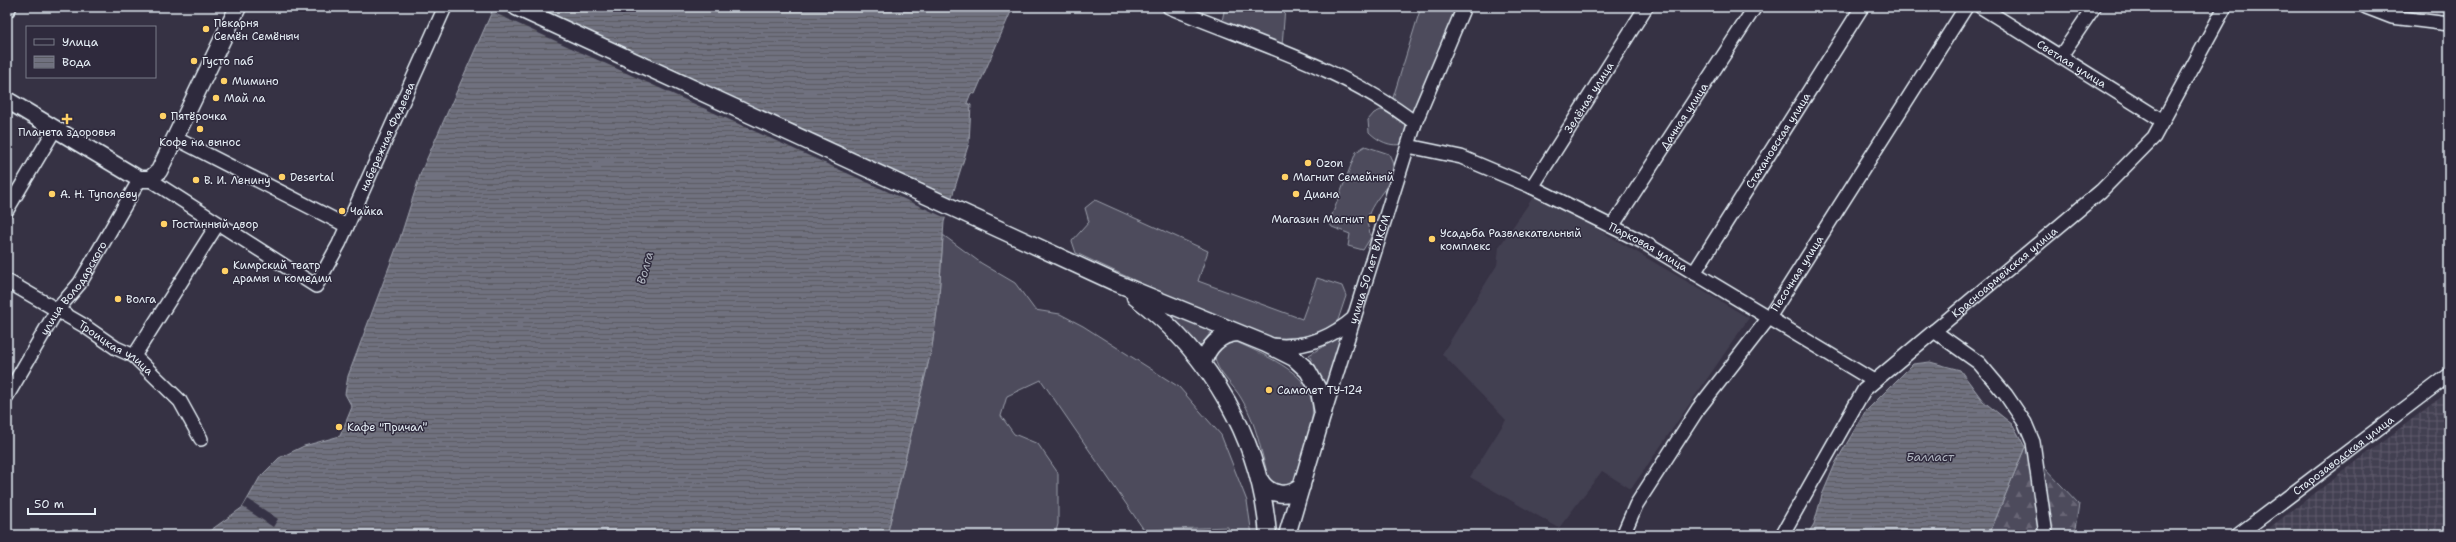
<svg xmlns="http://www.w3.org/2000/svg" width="2456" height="542" viewBox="0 0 2456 542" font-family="'Shantell Sans',sans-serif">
<defs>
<pattern id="industrial-grid" width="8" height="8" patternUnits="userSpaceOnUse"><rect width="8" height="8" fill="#433f51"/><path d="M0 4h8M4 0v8" fill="none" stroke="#5e5b6b"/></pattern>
<pattern id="forest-firs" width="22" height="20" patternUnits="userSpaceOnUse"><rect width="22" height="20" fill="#4d4b5c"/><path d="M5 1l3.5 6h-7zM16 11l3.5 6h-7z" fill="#676574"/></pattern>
<pattern id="water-rules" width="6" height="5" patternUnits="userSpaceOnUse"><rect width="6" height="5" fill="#70717f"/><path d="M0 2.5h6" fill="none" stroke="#5b5c64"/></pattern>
</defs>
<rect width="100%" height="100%" fill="#363244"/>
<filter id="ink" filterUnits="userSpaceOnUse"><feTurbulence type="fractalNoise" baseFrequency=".025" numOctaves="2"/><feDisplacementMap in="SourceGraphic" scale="8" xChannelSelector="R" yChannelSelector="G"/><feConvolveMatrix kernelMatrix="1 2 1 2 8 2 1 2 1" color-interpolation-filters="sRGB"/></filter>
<g filter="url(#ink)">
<path fill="#433f51" d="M1536,193L1749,318L1631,489L1602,471L1559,528L1470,477L1506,420L1442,354L1497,265L1499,247Z"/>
<path fill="url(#industrial-grid)" d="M2384,7H2449V21Z
M2449,391V535H2260Z"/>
<path fill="#4d4b5c" stroke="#9a9eaa" d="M1225,7H1285L1282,46L1222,21Z
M1421,7H1457L1413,117L1392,101Z
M1381,110C1398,115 1411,123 1407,142C1394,149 1379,142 1369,132L1368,120L1374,113Z
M1365,146L1389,154C1404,182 1371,195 1367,221C1367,226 1370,232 1371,237L1363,250L1348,246L1350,234L1332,227L1329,223L1356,152Z
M1095,200L1208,251L1198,281L1302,319L1317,278L1342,286L1346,296L1338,320L1327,329L1303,337L1269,339L1241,330L1076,253L1072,241L1089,222L1085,208Z
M943,235L981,263L1015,283L1035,310L1060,314L1083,326L1179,387L1221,435L1247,501L1252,535H1230L1228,527L1144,530L1041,380L1007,396L1001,416L1014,434L1038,444L1058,473V524L1055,535H887L932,347L939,296Z
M1155,306L1212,331L1199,348Z
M1343,334L1326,391L1309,355Z
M1234,341C1325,381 1324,394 1295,484L1286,489L1270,482C1261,454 1257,423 1241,398C1234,385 1216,372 1215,357C1215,346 1225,342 1234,341Z"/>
<path fill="url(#forest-firs)" stroke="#9a9eaa" d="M2025,447L2079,504L2074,535H1989Z"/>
<path fill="url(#water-rules)" stroke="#a0a4af" d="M494,7H1013L975,94L971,93L967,103L971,105L969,143L944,222L939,296L932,347L887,535H204L243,507L260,477L279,458L304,446L340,436L352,407L345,394L348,376L400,238L421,172Z
M1930,362L1960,370L1983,401L2013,425L2025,447L1989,535H1807L1814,524L1822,495L1836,462L1865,412L1913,364Z"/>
<path fill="#363244" d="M492,7H537L953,198L946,218L490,11Z
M248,499L278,519L273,527L243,507Z"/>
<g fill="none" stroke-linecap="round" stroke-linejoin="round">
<defs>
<g id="minor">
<path d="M1169,7C1252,42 1343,67 1415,123"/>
<path id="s1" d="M1981,7L2163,121"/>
<path d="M2366,7L2392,17L2449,24"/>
<path d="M2060,57L2094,7"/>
<path d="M175,138L347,226"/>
<path id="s2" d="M1408,146L1461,157L1532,187L1643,242L1874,381"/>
<path id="s3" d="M149,179L316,286L339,244L445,7"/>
<path id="s4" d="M1532,187L1646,7"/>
<path d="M7,210L55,129"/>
<path id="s5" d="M1613,225L1755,7"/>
<path id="s6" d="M1694,273L1862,7"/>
<path id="s7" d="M7,281L83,325L116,348L134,356L180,401L201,439"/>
<path d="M1934,331L1979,363L2006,395L2025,423L2033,442L2046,535"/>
<path d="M1271,345C1302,349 1330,339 1354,318"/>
<path d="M134,356L217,225"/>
<path id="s8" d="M7,396L57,310L80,283L140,179"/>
<path id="s9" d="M1323,417L1415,123L1464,7"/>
<path id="s10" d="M1623,535L1636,505L1698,409L1768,319L1966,7"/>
<path id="s11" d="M1782,535L1864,390L2101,191L2154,137L2225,7"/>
<path id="s12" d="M2238,535L2449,375"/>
</g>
<path id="major" d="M516,7L1114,282L1266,344L1294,358L1308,371L1319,391L1323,413L1287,535
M7,9L8,7
M7,100L139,179H150L159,171L238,7
M1135,297C1211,354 1261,440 1268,535
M1203,364C1207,347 1220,334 1237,333
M1260,480C1269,496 1289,498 1302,486"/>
</defs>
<use href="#minor" stroke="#e8f1f8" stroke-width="16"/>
<use href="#major" stroke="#e8f1f8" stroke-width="19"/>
<use href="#minor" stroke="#2f2a3d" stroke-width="13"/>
<use href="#major" stroke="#2f2a3d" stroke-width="16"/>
</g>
</g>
<g fill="#ffd166" stroke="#2f2a3d" stroke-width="1.5">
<circle cx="206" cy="29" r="4"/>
<circle cx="194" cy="61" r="4"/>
<circle cx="224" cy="81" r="4"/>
<circle cx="216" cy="98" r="4"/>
<circle cx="163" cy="116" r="4"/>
<path d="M65 113h4v4h4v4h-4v4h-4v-4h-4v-4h4z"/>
<circle cx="200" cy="129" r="4"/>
<circle cx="1308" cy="163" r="4"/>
<circle cx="282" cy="177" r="4"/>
<circle cx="1285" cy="177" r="4"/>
<circle cx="196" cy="180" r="4"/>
<circle cx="52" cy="194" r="4"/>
<circle cx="1296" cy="194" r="4"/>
<circle cx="342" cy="211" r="4"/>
<rect x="1368" y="215" width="8" height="8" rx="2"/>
<circle cx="164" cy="224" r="4"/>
<circle cx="1432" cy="239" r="4"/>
<circle cx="225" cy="271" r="4"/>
<circle cx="118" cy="299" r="4"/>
<circle cx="1269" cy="390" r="4"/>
<circle cx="339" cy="427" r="4"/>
</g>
<g text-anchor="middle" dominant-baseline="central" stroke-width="3" stroke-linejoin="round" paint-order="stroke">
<g font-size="11" fill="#e8f1f8" stroke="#2f2a3d" text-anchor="start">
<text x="214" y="23">Пекарня<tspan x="214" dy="13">Семён Семёныч</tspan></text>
<text x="202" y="61">Густо паб</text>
<text x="232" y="81">Мимино</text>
<text x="224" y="98">Май ла</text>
<text x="171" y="116">Пятёрочка</text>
<text x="67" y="132" text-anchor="middle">Планета здоровья</text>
<text x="200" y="142" text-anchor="middle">Кофе на вынос</text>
<text x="1316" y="163">Ozon</text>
<text x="290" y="177">Desertal</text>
<text x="1293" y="177">Магнит Семейный</text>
<text x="204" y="180">В. И. Ленину</text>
<text x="60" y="194">А. Н. Туполеву</text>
<text x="1304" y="194">Диана</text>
<text x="350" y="211">Чайка</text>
<text x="1364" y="219" text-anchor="end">Магазин Магнит</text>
<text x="172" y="224">Гостинный двор</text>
<text x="1440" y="233">Усадьба Развлекательный<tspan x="1440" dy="13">комплекс</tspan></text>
<text x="233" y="265">Кимрский театр<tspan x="233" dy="13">драмы и комедии</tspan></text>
<text x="126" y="299">Волга</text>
<text x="1277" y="390">Самолет ТУ-124</text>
<text x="347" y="427">Кафе "Причал"</text>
</g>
<g font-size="11" fill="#e8f1f8" stroke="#2f2a3d">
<text stroke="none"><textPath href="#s1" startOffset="107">Светлая улица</textPath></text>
<text stroke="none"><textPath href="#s4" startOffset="106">Зелёная улица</textPath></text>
<text stroke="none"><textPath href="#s5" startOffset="130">Дачная улица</textPath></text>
<text stroke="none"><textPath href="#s3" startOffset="364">набережная Фадеева</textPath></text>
<text stroke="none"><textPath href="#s6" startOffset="157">Стахановская улица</textPath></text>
<text stroke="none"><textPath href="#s2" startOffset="262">Парковая улица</textPath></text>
<text stroke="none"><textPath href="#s9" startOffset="155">улица 50 лет ВЛКСМ</textPath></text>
<text stroke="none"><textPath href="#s11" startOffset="350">Красноармейская улица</textPath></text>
<text stroke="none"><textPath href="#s10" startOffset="315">Песочная улица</textPath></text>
<text stroke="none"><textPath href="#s8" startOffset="127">улица Володарского</textPath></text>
<text stroke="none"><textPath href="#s7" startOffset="128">Троицкая улица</textPath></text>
<text stroke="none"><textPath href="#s12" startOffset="132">Старозаводская улица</textPath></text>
</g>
<g font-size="12" font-style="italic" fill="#b2b7c2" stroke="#2f2a3d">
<text transform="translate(645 268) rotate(-75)">Волга</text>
<text x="1930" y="457">Балласт</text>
</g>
</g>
<rect width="2456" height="542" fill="none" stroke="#2f2a3d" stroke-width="24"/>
<rect x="12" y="12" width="2432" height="518" fill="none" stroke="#e8f1f8" stroke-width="1.5" filter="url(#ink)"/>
<rect x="26" y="26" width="130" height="52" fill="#2f2a3d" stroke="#797a88"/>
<rect x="34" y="39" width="20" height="6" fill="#2f2a3d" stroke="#797a88"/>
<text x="62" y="46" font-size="12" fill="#e8f1f8">Улица</text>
<rect x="34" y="56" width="20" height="12" fill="url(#water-rules)" stroke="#797a88"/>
<text x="62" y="66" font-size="12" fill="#e8f1f8">Вода</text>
<path d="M28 508v6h67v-6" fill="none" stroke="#e8f1f8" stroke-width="2"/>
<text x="34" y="508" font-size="12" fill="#e8f1f8" stroke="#2f2a3d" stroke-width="3" paint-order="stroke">50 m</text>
</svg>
